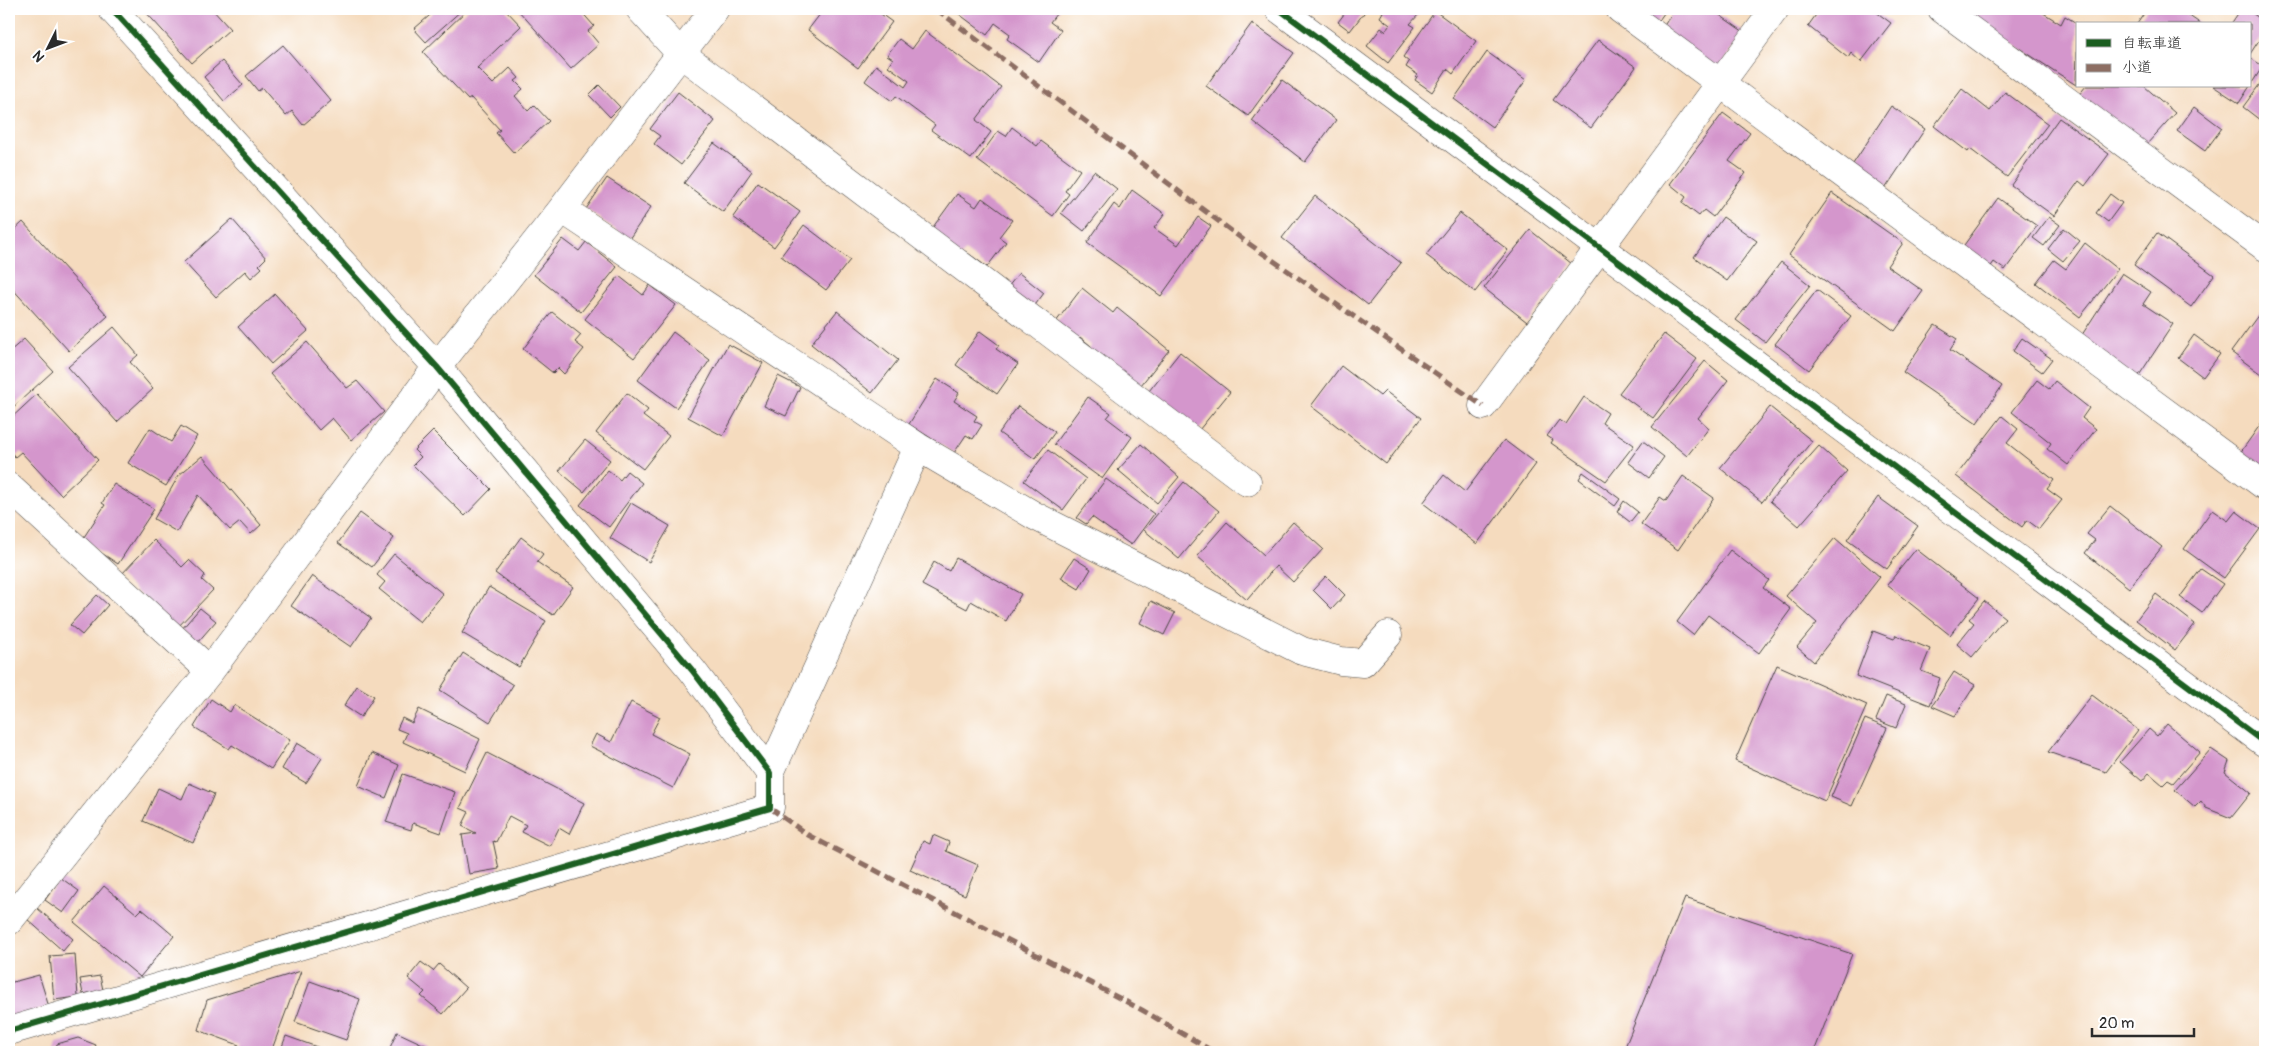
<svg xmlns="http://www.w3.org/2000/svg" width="2274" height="1061" viewBox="0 0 2274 1061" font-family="Pangolin,'Klee One',sans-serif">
<rect width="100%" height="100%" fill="#fff"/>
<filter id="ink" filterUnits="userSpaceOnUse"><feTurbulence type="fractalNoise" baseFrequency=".02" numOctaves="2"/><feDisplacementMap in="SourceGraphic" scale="10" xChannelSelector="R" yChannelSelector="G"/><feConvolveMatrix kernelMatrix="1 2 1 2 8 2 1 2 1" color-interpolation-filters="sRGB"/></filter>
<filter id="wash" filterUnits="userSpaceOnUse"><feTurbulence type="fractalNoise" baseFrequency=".0096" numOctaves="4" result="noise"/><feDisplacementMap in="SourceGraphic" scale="20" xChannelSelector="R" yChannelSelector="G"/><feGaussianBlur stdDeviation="1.12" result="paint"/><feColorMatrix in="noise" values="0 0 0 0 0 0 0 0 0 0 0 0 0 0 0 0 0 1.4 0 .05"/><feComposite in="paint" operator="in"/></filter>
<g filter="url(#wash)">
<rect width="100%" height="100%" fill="#f5dbbe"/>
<g id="blocks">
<path fill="#d496cc" d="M143,9H212L230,29L192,63Z
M437,9H463L426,42L414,29Z
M468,9H505L521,26L477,68L493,84L510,68L519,78L515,81L523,89L515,96L528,111L534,105L549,121L514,153L496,133L500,130L471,98L468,100L423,52Z
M517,9H579L594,26L588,31L599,44L571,69Z
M824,9H874L892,22L858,68L808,30Z
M956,9H1060L1050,22L1061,30L1039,62L1007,39L1010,34L995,23L987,35L955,11Z
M1348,9H1367L1350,31L1338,22Z
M1379,9H1417L1415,11L1419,14L1410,24L1415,27L1388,63L1367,46L1381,28L1385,31L1390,25L1380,17L1383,12Z
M1636,9H1667L1657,23Z
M1675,9H1711L1744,32L1718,71L1661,30Z
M1814,9H1872L1891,23L1861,62L1851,53L1848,58L1808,26L1818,12Z
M1968,9H2037L2061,24L2065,16L2078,24L2076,85L1965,13Z
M2147,9H2184L2182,11L2201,24H2137Z
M2241,9H2246L2265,22V31L2250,54V24H2231Z
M1435,11L1476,41L1453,74L1447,69L1432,92L1415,80L1418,75L1406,67L1409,62L1403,57Z
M1252,23L1294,53L1248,116L1206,86Z
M925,31L1001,87L976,120L991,132L971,159L931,130L935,125L896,96L892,101L865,81L876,65L905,87L909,81L888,66L893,59L887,55L899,39L912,49Z
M1598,40L1636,67L1591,128L1553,100Z
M283,45L331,101L303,125L292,111L286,116L262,88L258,91L246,76Z
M1487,52L1526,80L1492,127L1454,99Z
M2250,58L2263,66L2250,86Z
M222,61L243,85L224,101L204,77Z
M2265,77V124L2243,107Z
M1282,80L1336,120L1305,162L1252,121Z
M599,85L620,107L610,117L589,95Z
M2086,86H2144L2175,113L2146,145L2127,128L2121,135L2078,96Z
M2213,86H2250L2239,103Z
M1962,89L1990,111L2005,92L2048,124L2007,177L1970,149L1968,152L1934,126Z
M678,92L715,121L681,165L654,144L660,136L650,129Z
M1891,106L1925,129L1885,189L1851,167Z
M2194,107L2222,128L2205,151L2177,131Z
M1723,113L1750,133L1729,161L1746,173L1713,217L1704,210L1699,216L1682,203L1686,197L1670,184Z
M2059,118L2109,154L2085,186L2079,181L2054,216L2011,185Z
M1012,127L1037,146L1041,141L1080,170L1065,191L1069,194L1053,216L977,160L998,131L1006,136Z
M714,143L752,171L723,212L684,183Z
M1094,171L1117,189L1084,231L1061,213Z
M607,178L651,207L629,239L586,209Z
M758,182L800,212L774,247L733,217Z
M1132,190L1165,214L1154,228L1178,245L1198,217L1211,226L1161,296L1087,243L1114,204L1120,209Z
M1832,193L1903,243L1887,266L1923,291L1895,331L1789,255Z
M957,194L976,207L982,198L1012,220L999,237L1006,242L987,267L965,251L960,258L928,234Z
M2110,194L2122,203L2108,222L2096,213Z
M1315,196L1401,263L1368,305L1282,238Z
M1998,198L2037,226L2005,270L1994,262L1987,272L1959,252Z
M1460,213L1508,250L1475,292L1426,255Z
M1723,217L1757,241L1727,281L1694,257Z
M2049,217L2060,225L2044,246L2033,238Z
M232,219L266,258L259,265L262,268L251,278L245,271L216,297L184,262Z
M23,222L108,316L69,351L9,285V235Z
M804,225L850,260L826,290L781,256Z
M2064,228L2080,241L2063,261L2048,249Z
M1530,230L1572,264L1527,322L1484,288Z
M2157,233L2214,275L2191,307L2134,265Z
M563,239L579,251L586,242L617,267L581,312L534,275Z
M2085,243L2118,269L2080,317L2036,283L2054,260L2066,269Z
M1781,262L1810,285L1765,342L1736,320Z
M1019,273L1044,293L1030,312L1004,292Z
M2122,273L2151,292L2143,304L2173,324L2136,380L2078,341Z
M619,276L643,295L650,285L676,305L634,358L585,319Z
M1082,288L1113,313L1117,308L1169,350L1137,390L1088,350L1091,346L1080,337L1073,345L1052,327Z
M1817,290L1851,316L1809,370L1775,344Z
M275,294L308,331L271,364L238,327Z
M2265,306V377L2231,352Z
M837,311L898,360L872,393L811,344Z
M552,312L581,335L575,342L584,349L564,374L558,368L553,373L523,349Z
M1935,325L1957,339L1950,350L2002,386L1977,423L1903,372Z
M114,327L138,355L130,362L153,389L117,422L68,367Z
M980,331L999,345L996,349L1018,364L997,394L956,365Z
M673,332L710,360L676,408L638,380Z
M1664,334L1697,359L1653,418L1619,393Z
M2194,335L2220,354L2203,377L2178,358Z
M2022,338L2052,359L2042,372L2013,351Z
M24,339L53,371L9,411V352Z
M307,342L347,388L357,381L384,412L351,440L332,418L319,430L270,374Z
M728,344L763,363L723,436L688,417Z
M1180,352L1230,392L1199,430L1149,391Z
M1705,361L1728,380L1698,418L1709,428L1687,456L1652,427Z
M1341,366L1380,396L1385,391L1421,418L1386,464L1311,406Z
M778,376L800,387L786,416L764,406Z
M937,379L959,393L954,401L977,416L974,421L982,425L973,439L966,435L954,453L909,424Z
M2037,380L2049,389L2055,381L2089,408L2082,418L2096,429L2068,465L2047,449L2051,443L2012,412Z
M627,393L648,410L643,416L669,436L643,469L596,433Z
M37,394L98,460L61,495L21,452L15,457L9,450V420Z
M1088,397L1111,413L1107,418L1132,437L1102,479L1054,444Z
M1584,397L1608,413L1602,423L1634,445L1606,481L1551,443L1553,440L1547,436L1559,420L1566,424Z
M1018,406L1055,432L1035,459L999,433Z
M1770,407L1812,441L1762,502L1720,468Z
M2002,416L2018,429L2007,443L2054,480L2047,489L2062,500L2039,529L2027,520L2022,527L1956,476Z
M2265,418V472L2240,453Z
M181,426L197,436L166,486L128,463L150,428L171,442Z
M433,431L491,489L465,516L413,465L421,457L414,450Z
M585,440L610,460L584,492L559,471Z
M1504,440L1536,464L1477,544L1423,503L1444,475L1465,492Z
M1643,441L1664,457L1649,478L1628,462Z
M1141,444L1179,477L1157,503L1118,470Z
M1819,446L1847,471L1799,526L1770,501Z
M1048,450L1086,479L1063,510L1024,481Z
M202,456L261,525L251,534L240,522L230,530L198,495L177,532L154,519L179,475Z
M608,470L620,480L627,471L642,483L609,527L580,505Z
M1583,472L1620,499L1615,506L1579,479Z
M1683,476L1714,498L1678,550L1641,524L1660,497L1666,501Z
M1106,479L1154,514L1131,545L1092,517L1086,524L1077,518Z
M1184,482L1219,511L1179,559L1144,530Z
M114,484L154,509L118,564L82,540L105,505L102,503Z
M1878,497L1918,526L1887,569L1847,540Z
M1624,501L1638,512L1630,522L1617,512Z
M631,503L670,526L649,562L610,538Z
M2110,506L2162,547L2129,588L2085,553L2095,540L2087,534Z
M2212,510L2228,521L2236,511L2260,529L2224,578L2184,549Z
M360,513L394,538L372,567L338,543Z
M1227,522L1264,555L1293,522L1323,549L1293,582L1276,566L1247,600L1197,556Z
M521,537L543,554L537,562L573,587L553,615L495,573Z
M1835,538L1880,577L1814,662L1797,647L1817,623L1786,596Z
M154,540L182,567L189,560L205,575L202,580L213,590L176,629L120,576Z
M1916,549L1979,598L1950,635L1887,585Z
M1730,550L1769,580L1763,588L1791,609L1759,653L1708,615L1693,635L1677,622Z
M394,554L443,594L420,622L379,589L385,582L377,575Z
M956,558L1021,594L1006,621L971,601L967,609L922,585L934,562L949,571Z
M1074,558L1091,569L1079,589L1061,578Z
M2201,569L2223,584L2202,613L2180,597Z
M312,576L371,618L351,647L291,606Z
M1326,576L1345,595L1332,609L1313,590Z
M489,587L546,621L519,667L462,633Z
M2156,594L2195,624L2175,650L2136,620Z
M97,595L108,605L82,635L70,625Z
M1151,601L1175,613L1164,635L1140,623Z
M1984,601L2005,618L1972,657L1957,644L1974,623L1969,619Z
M200,608L216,621L197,643L181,630Z
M1873,631L1894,639L1896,635L1930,649L1921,671L1940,678L1930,705L1856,676Z
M463,653L513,685L490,722L440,690Z
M1777,665L1867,705L1825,801L1735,761Z
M1954,672L1975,685L1955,716L1932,706Z
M357,686L374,696L361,717L344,706Z
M2092,695L2138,730L2106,772L2048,752Z
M1886,696L1906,704L1896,728L1876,720Z
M211,699L230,712L234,705L290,740L271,769L232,745L229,749L194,727Z
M631,702L660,717L651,734L690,754L673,788L590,746L596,734L611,742Z
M419,709L480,739L465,771L403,742L407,733L397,729L402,718L412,723Z
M1865,719L1887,728L1852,806L1831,797Z
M2167,724L2200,752L2173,783L2168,780L2163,785L2149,773L2142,781L2120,762L2149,729L2157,736Z
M297,743L322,758L306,783L282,769Z
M2211,749L2229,761L2225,772L2251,793L2231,818L2206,808L2201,801L2195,807L2175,790Z
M372,753L399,765L386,798L358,786Z
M487,753L584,803L569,834L559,828L550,846L522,832L526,825L509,816L496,842L493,841L499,869L469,874L462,835L476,833L462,826L469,812L460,808Z
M403,774L455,792L441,833L413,823L411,830L386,822Z
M189,783L214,794L193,843L143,821L158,788L182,799Z
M933,835L949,842L946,851L978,865L965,895L910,870L923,841L930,844Z
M61,878L79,891L63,913L45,900Z
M104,886L137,914L142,909L174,936L140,977L74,922Z
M1685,898L1852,954L1814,1052H1623Z
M37,908L73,939L63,951L27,919Z
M75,954L78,997L54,1000L50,956Z
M421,962L433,971L439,964L466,988L443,1014L421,996L425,992L408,978Z
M301,971L271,1052H235L239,1045L198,1030L207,1000Z
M39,975L49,1007L9,1019V983Z
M100,976L103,990L83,994L80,979Z
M310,981L360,999L346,1040L295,1022Z
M397,1032L427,1046L424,1052H388Z
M286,1036L331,1052H280Z
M78,1038L96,1045L93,1052H55L57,1044Z"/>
</g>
</g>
<g filter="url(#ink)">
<use href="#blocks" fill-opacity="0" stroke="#494541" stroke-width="1"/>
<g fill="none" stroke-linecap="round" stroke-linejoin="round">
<defs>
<path id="minor" d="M640,9L680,53L1247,482
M1279,9L2265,743
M1620,9L2265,486
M1942,9L2265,247
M562,209L918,447L1035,516L1302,651L1341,661L1363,663L1388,635
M1483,406L1775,9
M9,487L210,671
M770,773L918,447
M9,921L210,671L437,367L562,209L715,9
M9,1031L770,808V773L692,670L437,367L112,9"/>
</defs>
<use href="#minor" stroke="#494541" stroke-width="29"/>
<use href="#minor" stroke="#fff" stroke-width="28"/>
<path stroke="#8d6e63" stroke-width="5" stroke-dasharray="10 5" stroke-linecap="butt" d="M936,9L1245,241L1483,406
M770,808L808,835L1142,1010L1214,1052"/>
<defs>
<path id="cycleway" d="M1279,9L2265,743
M9,1031L770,808V773L692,670L437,367L112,9"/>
</defs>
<use href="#cycleway" stroke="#fff" stroke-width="9"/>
<use href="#cycleway" stroke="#1b5e20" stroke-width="6"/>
</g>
</g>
<rect width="2274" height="1061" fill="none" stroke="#fff" stroke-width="30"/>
<rect x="2076" y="22" width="175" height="65" fill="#ffffff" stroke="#aaaaaa"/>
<rect x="2086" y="39" width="25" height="8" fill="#1b5e20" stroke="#aaaaaa"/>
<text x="2122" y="48" font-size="15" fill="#2b2b2b">自転車道</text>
<rect x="2086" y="64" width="25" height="8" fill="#8d6e63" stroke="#aaaaaa"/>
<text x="2122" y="72" font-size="15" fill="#2b2b2b">小道</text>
<g transform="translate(48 48) rotate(228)" stroke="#ffffff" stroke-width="4" paint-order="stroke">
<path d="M0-4L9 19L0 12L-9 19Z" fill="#2b2b2b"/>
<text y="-8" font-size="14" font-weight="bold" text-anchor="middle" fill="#2b2b2b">N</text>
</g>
<path d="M2092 1028v8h102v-8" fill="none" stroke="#2b2b2b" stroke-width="2.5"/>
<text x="2099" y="1028" font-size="15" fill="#2b2b2b" stroke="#ffffff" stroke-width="4" paint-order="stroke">20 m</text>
</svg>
